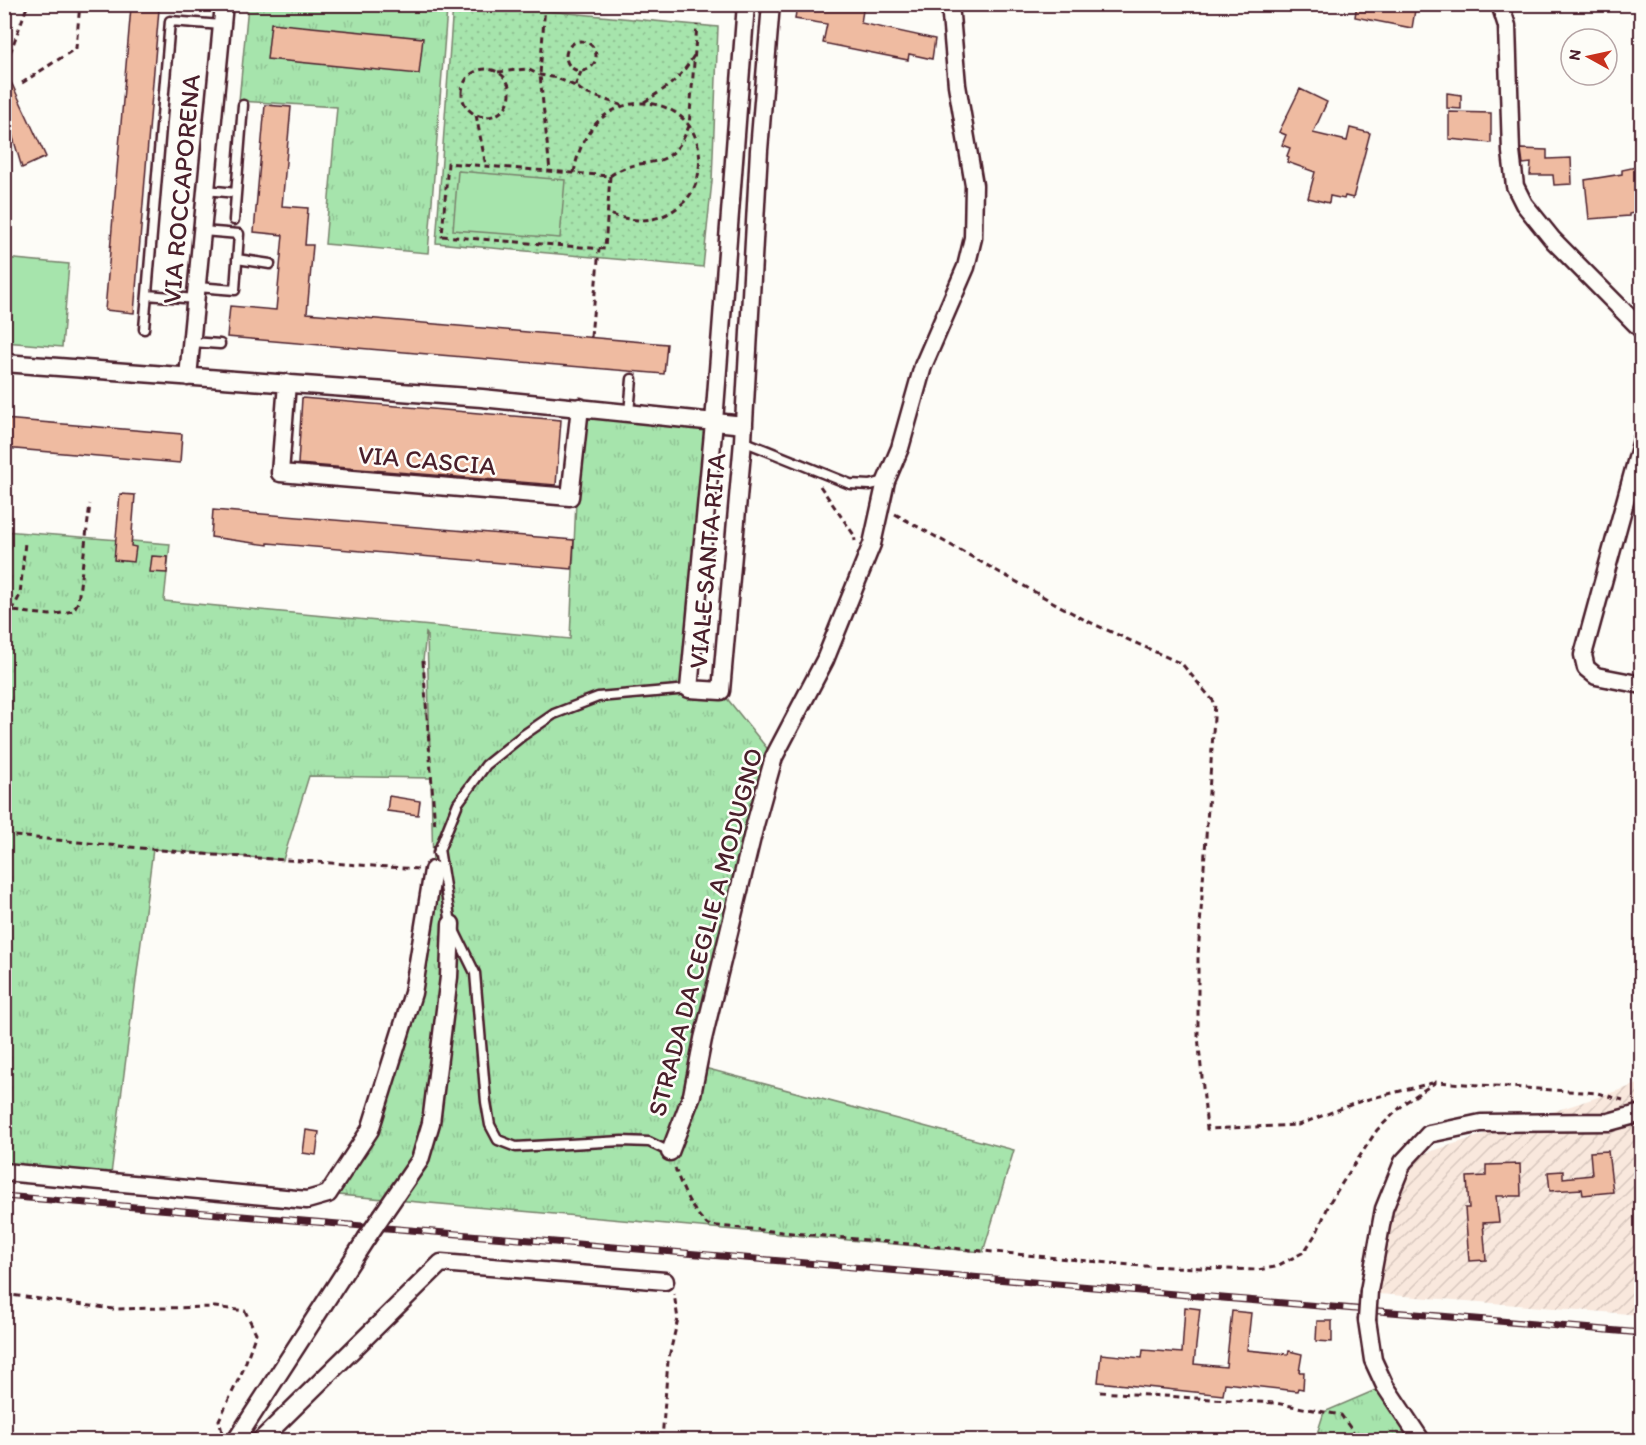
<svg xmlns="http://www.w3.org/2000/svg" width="1646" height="1445" viewBox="0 0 1646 1445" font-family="Itim,sans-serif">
<defs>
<pattern id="industrial-furrows" width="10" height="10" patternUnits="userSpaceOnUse" patternTransform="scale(1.5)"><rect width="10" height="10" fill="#f9e8dd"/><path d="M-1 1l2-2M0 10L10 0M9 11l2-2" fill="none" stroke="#d7c7be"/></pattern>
<pattern id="grass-tufts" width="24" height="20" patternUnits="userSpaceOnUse" patternTransform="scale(1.5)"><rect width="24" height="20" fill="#a6e4ac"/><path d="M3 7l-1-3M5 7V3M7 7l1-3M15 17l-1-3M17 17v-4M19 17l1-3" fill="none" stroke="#90c394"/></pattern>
<pattern id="park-dots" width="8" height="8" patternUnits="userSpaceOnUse" patternTransform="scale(1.5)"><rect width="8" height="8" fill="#a6e4ac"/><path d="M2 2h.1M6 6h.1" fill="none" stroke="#90c394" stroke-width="1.8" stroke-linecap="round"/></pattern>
</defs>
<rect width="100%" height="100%" fill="#fdfcf7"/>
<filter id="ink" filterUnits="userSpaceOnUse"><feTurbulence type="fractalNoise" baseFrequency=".0167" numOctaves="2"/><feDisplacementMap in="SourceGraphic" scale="12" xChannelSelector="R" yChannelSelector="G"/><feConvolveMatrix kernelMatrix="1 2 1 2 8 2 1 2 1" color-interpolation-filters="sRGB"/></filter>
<g filter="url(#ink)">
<path fill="url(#industrial-furrows)" d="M1641,1083V1315L1379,1294L1365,1249L1420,1155Z"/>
<path fill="url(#grass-tufts)" stroke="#78826c" stroke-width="1.5" fill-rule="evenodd" d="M398,4L447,9L428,253L325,244L337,107L239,101L248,5Z
M580,407L714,422L689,689L721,691L774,757L697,1066L1014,1150L983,1252L328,1194L370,1130L413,993L433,870L431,778L309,776L283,860L153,849L110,1182L5,1172L4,531L170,544L164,601L570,639ZM426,633L427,634L430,752L423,661Z
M1385,1386L1420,1440H1315L1324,1412Z"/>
<path fill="url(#park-dots)" stroke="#78826c" stroke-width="1.5" d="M453,5H481L718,27L712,181L703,267L436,243Z"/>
<path fill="#a6e4ac" stroke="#78826c" stroke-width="1.5" d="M458,171L565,180L560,238L453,230Z
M4,258L69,264L62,347L5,342Z"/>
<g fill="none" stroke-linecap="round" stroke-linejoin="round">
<path stroke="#68878f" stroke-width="5" d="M1640,4L1642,7"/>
</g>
<path fill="#efbba1" stroke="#4a1f2b" stroke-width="1.5" d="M797,4H864L861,23L935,39L932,59L909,54L908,60L823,43L827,24L795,19Z
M1357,4H1416L1412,28L1355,17Z
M131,7L159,9L134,313L105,310Z
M271,23L423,38L419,74L267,59Z
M4,67L46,157L22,168L4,107Z
M1300,89L1327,102L1313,133L1347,141L1350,128L1370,133L1353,198L1345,196L1344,199L1330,196L1329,203L1308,198L1315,172L1287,162L1289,157L1287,156L1290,148L1282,145L1286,135L1279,132Z
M1447,93L1461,95V109L1447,108Z
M265,105L291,107L282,206L308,208L305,245H313L307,313L667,344L664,374L227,337L230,306L276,310L283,235L254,232Z
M1449,112L1491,113V143L1449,139Z
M1521,149L1547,150V159L1571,158L1572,184L1554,185L1553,175H1530L1531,163L1523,164Z
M1641,166V211L1629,214V216L1589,219L1585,180L1622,174V170Z
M302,398L561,420L556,485L298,464Z
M4,419L182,434L180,463L4,448Z
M120,494L135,495L131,546L136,547L134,562L114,560Z
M213,510L574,540L572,569L268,543V545L211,537Z
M152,556L168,557L167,573L150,572Z
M389,796L420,801L418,815L387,811Z
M306,1130L319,1132L316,1155L303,1153Z
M1608,1151L1613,1192L1583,1195L1582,1189L1550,1191L1548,1172L1563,1171V1178L1592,1175L1590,1152Z
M1520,1164L1521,1196H1496L1499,1222L1483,1223L1486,1260L1469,1261L1465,1208H1469L1467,1177L1486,1176V1165Z
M1185,1307L1200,1309L1194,1364L1226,1367L1232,1311L1251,1313L1247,1350L1288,1354L1289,1351L1302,1354L1299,1372H1304L1303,1389L1298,1388L1297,1391L1225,1383L1223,1395L1098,1382L1101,1354L1142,1358L1143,1350L1182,1353Z
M1317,1321H1332V1342L1316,1341Z"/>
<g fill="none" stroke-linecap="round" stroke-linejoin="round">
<defs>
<path id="service" d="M206,190L236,193
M234,220L243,105
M237,259L270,264
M197,287L235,290L239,234L203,231
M147,295L196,299
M144,329L170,21L222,25
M192,342L220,344
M629,413L632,379
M743,441L850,484L870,485L886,481
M439,849L451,924L475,973L486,1102L490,1125L498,1140L516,1147L622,1141L649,1142L670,1152
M438,853L458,803L486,765L522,736L554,714L598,697L689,689"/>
<path id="minor" d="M746,4L714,422L689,689L721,691L743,441L759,150L771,4
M1500,4L1507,26L1511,152L1515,186L1524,204L1553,240L1642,330
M4,363L482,398L744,425
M188,377L224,4
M287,383L280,473L570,497L580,407
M1642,440L1583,655L1586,668L1596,676L1642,685
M670,1152L692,1095L703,1039L755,825L774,757L825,660L872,544L886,481L900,448L923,366L966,267L973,238L974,185L957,85L950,4
M4,1172L307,1200L328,1194L370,1130L413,993L433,870
M383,1214L420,1160L431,1123L449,977L451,924
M1369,1291L1384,1209L1403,1162L1429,1134L1481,1123L1609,1122L1642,1113
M1367,1320L1373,1360L1385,1386L1421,1440
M236,1440L366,1239
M261,1440L441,1263L665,1281"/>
</defs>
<use href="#service" stroke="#4a1f2b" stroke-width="13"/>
<use href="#minor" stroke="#4a1f2b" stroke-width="21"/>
<path stroke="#4a1f2b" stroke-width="3" stroke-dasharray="6 4.5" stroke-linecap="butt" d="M545,4L540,75L550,171
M566 56a15 15 0 1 1 30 0a15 15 0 1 1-30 0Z
M10,53L28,4
M462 93a24 24 0 1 1 48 0a24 24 0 1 1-48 0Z
M498,72L527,69L540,75L557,78L575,86L585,93L621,105
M22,83L76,48L80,4
M575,86L581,72
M644,102C671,85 678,81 695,54
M476,115L486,166
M574,173C589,72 709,89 699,169C698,182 693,193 684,202C660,224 638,223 608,214
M610,176L605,249L442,236L448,163L610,176C645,151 668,179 689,126L697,25
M591,337L599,249
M820,486L854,535L855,541
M895,514L1085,620L1182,664L1215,703L1198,956V1036L1207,1129L1298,1125L1361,1101L1432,1083
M12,611L20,595L25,542
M4,613L12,611L50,615L73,611L78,602L90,504
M423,661L435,827
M4,835L214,855L418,869
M675,1168C682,1188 691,1211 708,1225L1142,1266L1258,1270L1275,1267L1304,1252L1317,1232L1331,1200L1377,1130L1406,1102L1436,1082L1597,1093L1623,1100
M4,1294L113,1309L215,1307L245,1311L256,1333L243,1370L219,1420L222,1432
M1100,1392L1275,1403L1341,1415L1359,1440
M662,1440L668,1361L678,1319L674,1294"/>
<use href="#service" stroke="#fdfcf7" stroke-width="8"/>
<use href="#minor" stroke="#fdfcf7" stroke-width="16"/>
<defs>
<path id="rail" d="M4,1196L1642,1333"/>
</defs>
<use href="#rail" stroke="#4a1f2b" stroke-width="7"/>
<use href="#rail" stroke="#fdfcf7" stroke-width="4.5" stroke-dasharray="14" stroke-linecap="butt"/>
<defs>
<path id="minor-bridge" d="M366,1239L383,1214
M1367,1320L1369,1291"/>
</defs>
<use href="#minor-bridge" stroke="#4a1f2b" stroke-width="21" stroke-linecap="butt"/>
<use href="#minor-bridge" stroke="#fdfcf7" stroke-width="16"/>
</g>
</g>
<g text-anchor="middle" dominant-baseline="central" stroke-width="5" stroke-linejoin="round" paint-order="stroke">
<g font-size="26" fill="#4a1f2b" stroke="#fdfcf7">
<text transform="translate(181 189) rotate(-85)">VIA ROCCAPORENA</text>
<text transform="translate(427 460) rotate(5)">VIA CASCIA</text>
<text transform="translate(707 561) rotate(-85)">VIALE SANTA RITA</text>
<text transform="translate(705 932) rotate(-75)">STRADA DA CEGLIE A MODUGNO</text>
</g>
</g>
<rect width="1646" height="1445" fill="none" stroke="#fdfcf7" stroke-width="24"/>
<rect x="12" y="12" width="1622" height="1421" fill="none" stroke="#4a1f2b" stroke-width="2" filter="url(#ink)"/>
<g transform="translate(1589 57) rotate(278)"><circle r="28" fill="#fdfcf7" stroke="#b5a4a5" stroke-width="1.5"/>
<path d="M0-4.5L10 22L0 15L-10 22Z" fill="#c8321e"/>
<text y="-9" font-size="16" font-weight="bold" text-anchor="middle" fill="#4a1f2b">N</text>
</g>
</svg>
